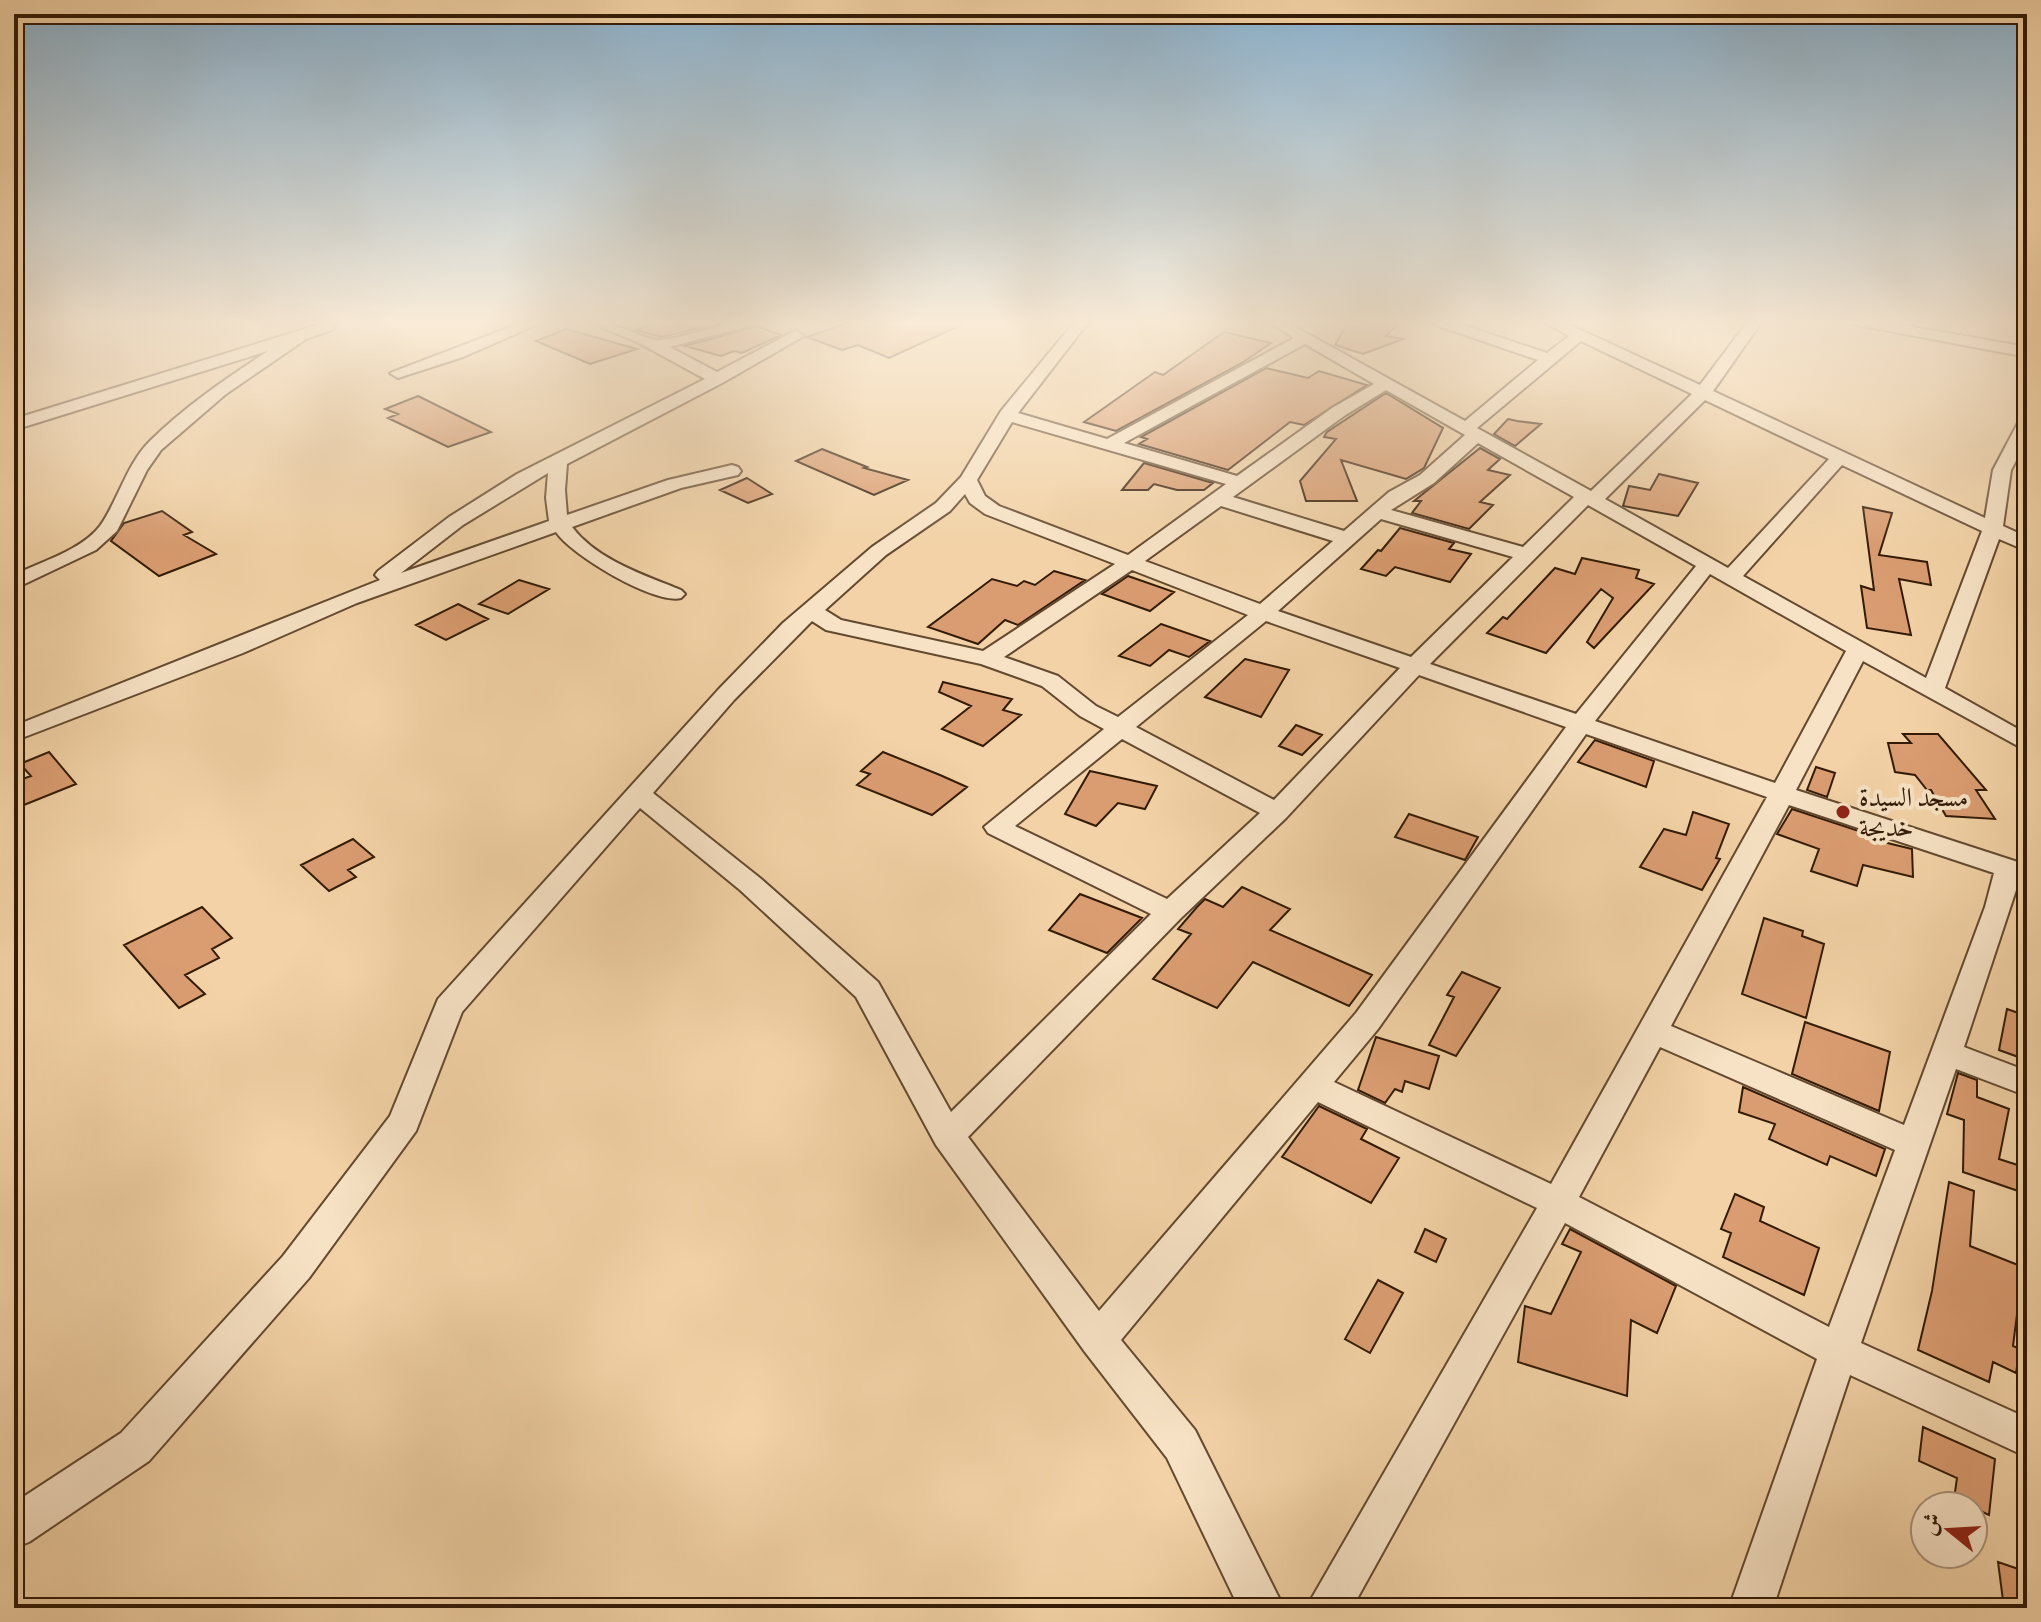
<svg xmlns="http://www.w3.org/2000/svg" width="2041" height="1622" viewBox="0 0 2041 1622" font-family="'EB Garamond',Amiri,serif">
<rect width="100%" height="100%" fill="#f2d2a6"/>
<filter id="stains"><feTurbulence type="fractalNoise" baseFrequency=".0025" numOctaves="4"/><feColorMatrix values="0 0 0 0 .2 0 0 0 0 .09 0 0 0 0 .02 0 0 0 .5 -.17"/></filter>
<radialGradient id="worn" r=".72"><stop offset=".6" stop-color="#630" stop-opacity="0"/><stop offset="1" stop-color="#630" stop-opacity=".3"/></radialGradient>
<path fill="#da9d71" stroke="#331b07" stroke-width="2" d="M663,320H735L661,337L636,330Z
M856,320H972L889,358L858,345L842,350L807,337Z
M1349,320H1402L1386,336L1403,339L1363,354L1335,345Z
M757,326L781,335L742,353L734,351L721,356L685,346Z
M566,329L637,349L590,364L536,341Z
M1224,332L1271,343L1242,363L1116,431L1084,422L1155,372L1163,375Z
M1266,368L1308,378L1319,371L1367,385L1304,425L1290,422L1228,470L1139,444L1147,439L1141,437Z
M1386,393L1443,428L1424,468L1406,479L1341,460L1357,501H1306L1300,481L1336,439L1324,437L1327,432Z
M418,396L491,432L448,447L388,418L398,414L385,409Z
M1508,419L1517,421L1541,424L1515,446L1494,434Z
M1480,448L1500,459L1488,470L1510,475L1480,502L1493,505L1469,529L1412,513L1421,501H1414Z
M822,449L867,467L864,468L908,480L874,495L796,461Z
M1144,463L1213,483L1204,490H1177L1154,484L1148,490H1122Z
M1659,474L1698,483L1678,516L1623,506L1629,486L1650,490Z
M747,478L772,494L748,503L720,490Z
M1863,507L1892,513L1879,555L1927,562L1931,585L1899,579L1911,635L1867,628L1861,586L1874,590Z
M162,511L192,532L184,535L216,554L159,576L111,541L124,523Z
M1400,528L1454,543L1449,549L1471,554L1450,582L1395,567L1386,576L1361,569L1378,550L1381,551Z
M1582,558L1639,570L1636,578L1654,584L1594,648L1587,642L1613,598L1601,589L1546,653L1487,633L1503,617L1507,619L1555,568L1575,574Z
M1054,571L1085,580L1018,625L1005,620L978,644L928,627L992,579L1017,586L1024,581L1035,585Z
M1128,576L1174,592L1150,611L1102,594Z
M519,580L549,589L508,614L479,604Z
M458,604L488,619L446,640L416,625Z
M1161,624L1210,641L1189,657L1169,650L1150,666L1119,656Z
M1245,659L1289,670L1261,717L1205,697Z
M943,682L1012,699L1003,710L1021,715L983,746L942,729L971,706L939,692Z
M1296,725L1322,735L1302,755L1279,746Z
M1903,734H1938L1986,790H1976L1995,819L1946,816L1931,790H1927L1915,775L1895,772L1888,743H1911Z
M1595,740L1654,761L1646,787L1578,762Z
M49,752L76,784L14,809V782L31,776L20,764Z
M883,752L940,775L967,787L932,815L857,785L870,774L861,771Z
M1816,767L1835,773L1827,797L1807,790Z
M1090,771L1157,786L1145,809L1118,803L1096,826L1065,814Z
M1792,809L1865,833L1863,837L1912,849L1913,877L1863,865L1857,886L1811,871L1819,849L1777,834Z
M1693,812L1729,824L1716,858L1720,859L1702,890L1640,867L1664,829L1686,835Z
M1409,814L1478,837L1465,860L1395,837Z
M353,839L374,857L348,870L356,877L329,891L301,865Z
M1242,887L1290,909L1270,930L1372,975L1349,1006L1253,962L1217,1008L1153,979L1191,934L1178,929L1197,907L1205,899L1223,907Z
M1080,894L1142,918L1107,953L1049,930Z
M202,907L232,938L212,949L219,958L185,975L205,994L179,1008L124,945Z
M1764,918L1803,931L1802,936L1824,944L1806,1018L1742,994Z
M1462,972L1500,988L1456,1056L1429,1045L1454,997L1447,995Z
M2007,1009L2027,1016L2024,1059L1999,1050Z
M1805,1022L1890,1052L1879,1111L1792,1074Z
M1376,1037L1439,1056L1429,1089L1405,1081L1402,1092L1395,1089L1385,1103L1358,1090Z
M1958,1073L1977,1080V1097L2009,1109L1999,1159L2027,1168V1194L1963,1172L1964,1120L1947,1114Z
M1743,1087L1885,1149L1876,1176L1830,1156L1827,1165L1769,1139L1775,1124L1739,1112Z
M1319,1106L1367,1129L1361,1139L1399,1158L1371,1203L1282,1157Z
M1949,1182L1974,1191L1970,1246L2023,1267L2013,1346L2020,1349L2016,1373L1993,1362L1989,1382L1918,1350L1932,1291Z
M1735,1194L1764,1207L1760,1221L1819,1248L1804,1295L1723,1257L1731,1233L1721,1229Z
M1425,1229L1446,1239L1436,1262L1415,1252Z
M1570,1229L1676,1286L1657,1333L1631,1320L1627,1396L1518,1362L1525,1306L1551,1314L1581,1252L1562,1244Z
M1378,1280L1403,1293L1370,1353L1345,1339Z
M1923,1427L1995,1459L1989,1515L1954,1499L1957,1478L1919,1461Z
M1998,1562L2027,1572V1608H2004Z"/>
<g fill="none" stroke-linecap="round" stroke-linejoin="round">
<defs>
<path id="street" d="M529,320H548L463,357L398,378L390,373Z
M584,320C612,318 646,342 661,340C695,336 725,320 760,320L758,323L670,347L717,372L791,333L796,331L804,336L724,382L567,464L565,490L567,515L668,480L732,465L738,467L741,471L738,475L681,488L572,527C597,560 644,575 681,590L685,594L681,598C655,605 571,555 556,532L357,603L243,653L14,741V726L380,580L375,575L378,571L449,517L517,474L705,379L637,342ZM548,473L546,498L549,521L401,573L463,525Z
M1076,320H1090L1018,413L1107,439L1294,338L1266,320H1283L1465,421L1538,360L1430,323L1428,320H1448L1547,353L1569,336L1541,320H1559L1700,385L1749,320H1763L1713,391L1985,518L1993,470L2018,423L2027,418V440L2011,470L2003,526L2027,537V551L1999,539L1945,688L2027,734V751L1863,661L1796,790L2027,865V883L2019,881L1964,1047L2027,1071V1096L1956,1069L1861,1343L2027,1418V1457L1850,1375L1773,1608H1729L1817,1359L1565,1223L1352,1608H1306L1537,1208L1318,1102L1121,1340L1195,1430L1284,1608H1239L1167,1458L1085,1352L936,1145L856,997L740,890L640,808L462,1012L416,1131L309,1278L149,1461L29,1542L14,1548V1503L121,1433L283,1256L390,1116L438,999L718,690L783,623L872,547L936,503L961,477L1001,411ZM1581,341L1692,394L1591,491L1477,428ZM1305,344L1374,384L1332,408L1237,476L1124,443ZM1386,390L1465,435L1420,475L1389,492L1344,531L1233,497L1344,416ZM1705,400L1829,459L1728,568L1605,499ZM1012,422L1226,484L1128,555L999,506L985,496L977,480ZM1478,443L1574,497L1523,547L1391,510L1434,483ZM1842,465L1982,531L1926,678L1743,576ZM965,494L970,503L985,514L1115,564L983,651L841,620L825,610L886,555L950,511ZM1588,505L1696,566L1576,714L1430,664ZM1221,506L1333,541L1260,604L1145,561ZM1381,519L1513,557L1411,657L1278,611ZM1132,570L1248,615L1118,717L1096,706L1058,676L1004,657ZM1710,574L1846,651L1775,783L1595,721ZM812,621L826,630L981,664L1042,686L1080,716L1104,729L984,827L988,833L1151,914L951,1112L878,982L760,878L653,793L734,700ZM1266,621L1400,668L1274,800L1136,727ZM1419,675L1566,727L1356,1013L1099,1311L968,1137L1180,919L1286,818ZM1586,734L1767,797L1551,1184L1334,1082L1378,1029ZM1122,739L1260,813L1167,899L1015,826ZM1789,805L1994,873L1985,907L1904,1125L1671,1026ZM1660,1047L1895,1150L1829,1327L1579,1197Z
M1845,320H1874L2027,347V357L1852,324Z
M327,322L335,327L332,330L306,339L226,394L161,450L147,470L117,531L96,550L14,589V575C40,562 82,550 100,526C119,499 126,465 150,441C185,406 227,378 268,351L14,430V419Z"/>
</defs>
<use href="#street" stroke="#63492f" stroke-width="4"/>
<use href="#street" fill="#f7e2c5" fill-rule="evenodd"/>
</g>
<linearGradient id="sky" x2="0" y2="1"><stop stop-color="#8bb4d2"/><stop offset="0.59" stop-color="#f9ebd7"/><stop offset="1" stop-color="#f9ebd7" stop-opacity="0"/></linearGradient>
<rect width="2041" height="547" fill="url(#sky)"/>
<circle fill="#8f2418" stroke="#f7e2c5" stroke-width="3" cx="1843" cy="812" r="8"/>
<g text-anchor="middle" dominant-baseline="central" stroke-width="8" stroke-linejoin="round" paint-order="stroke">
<g font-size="26" fill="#331b07" stroke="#f7e2c5" text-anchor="start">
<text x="1859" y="797">مسجد السيدة<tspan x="1859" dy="30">خديجة</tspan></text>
</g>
</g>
<rect width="2041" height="1622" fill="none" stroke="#f2d2a6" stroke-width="48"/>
<rect x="16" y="16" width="2009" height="1590" fill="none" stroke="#331b07" stroke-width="4"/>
<rect x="24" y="24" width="1993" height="1574" fill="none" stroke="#331b07" stroke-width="2"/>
<g transform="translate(1949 1530) rotate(288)"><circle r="38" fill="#f7e2c5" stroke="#a99279" stroke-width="2"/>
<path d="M0-6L14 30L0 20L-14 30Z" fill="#8f2418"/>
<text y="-12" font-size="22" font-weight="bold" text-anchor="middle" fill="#331b07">ش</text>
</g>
<rect width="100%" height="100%" filter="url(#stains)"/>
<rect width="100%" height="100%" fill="url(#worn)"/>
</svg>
